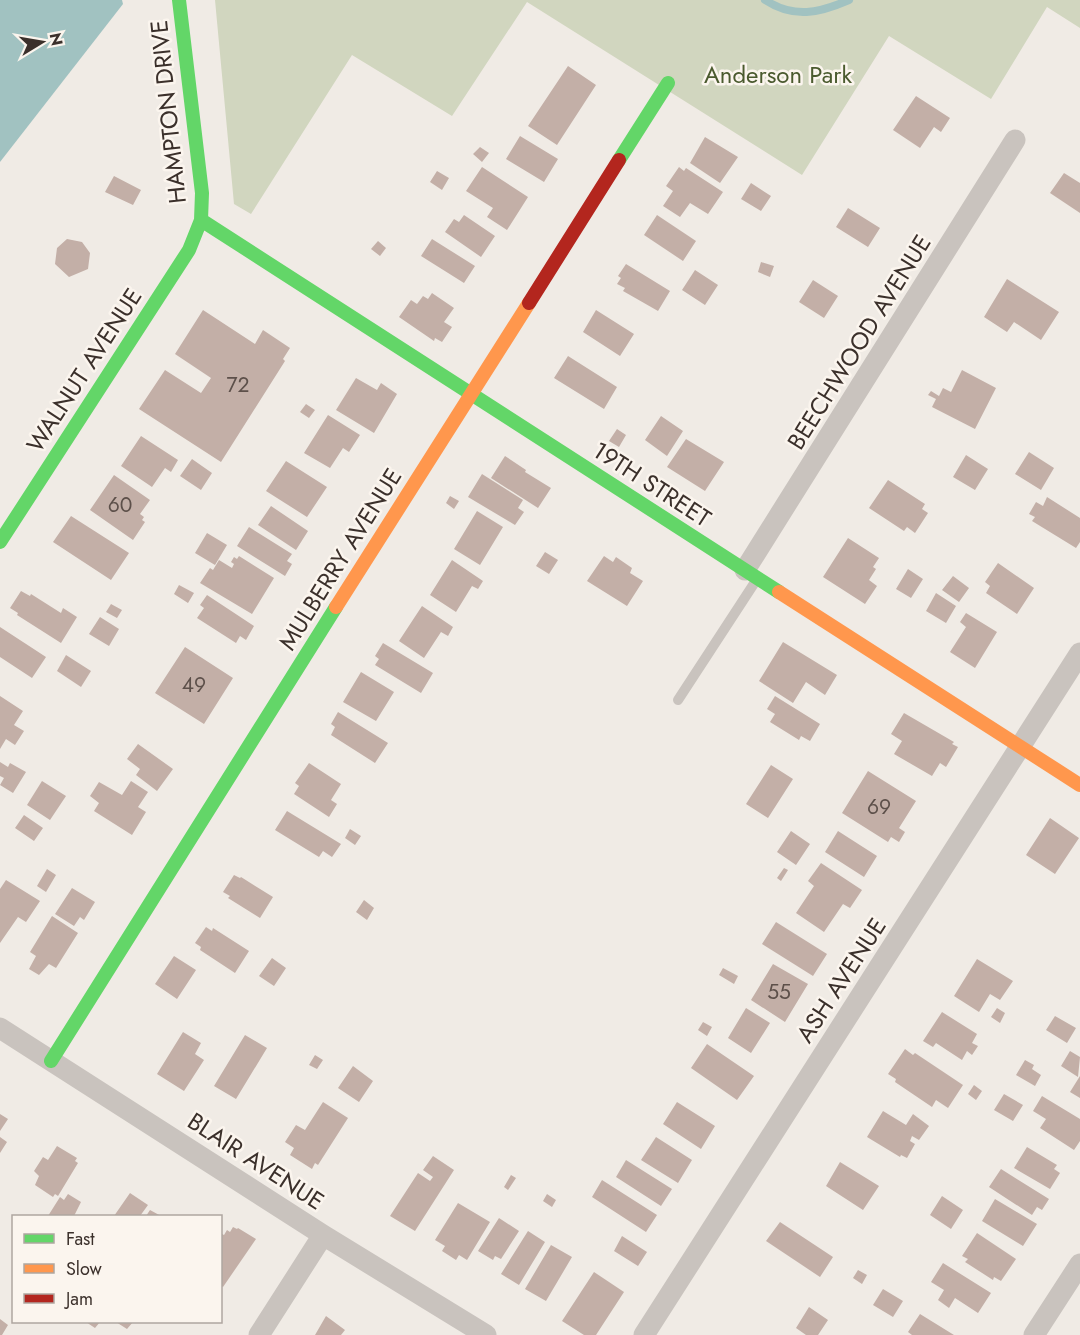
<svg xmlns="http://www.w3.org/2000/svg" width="1080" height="1335" viewBox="0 0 1080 1335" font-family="Jost,sans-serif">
<rect width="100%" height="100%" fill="#f0ebe5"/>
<path fill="#d1d6bf" d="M215,0H1080V28L1047,7L991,99L889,36L802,175L527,2L452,116L352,55L251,214L234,204Z"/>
<path fill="#a1c2c1" d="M0,0H122L123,4L0,162Z"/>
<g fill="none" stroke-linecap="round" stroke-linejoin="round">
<path stroke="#a1c2c1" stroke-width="8" d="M765,0C794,19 819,13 849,0"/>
</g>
<path fill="#c3afa7" d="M568,66L596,85L557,145L528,126Z
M916,96L950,118L941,132L934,127L920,148L893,130Z
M520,136L558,159L544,182L506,159Z
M705,137L738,157L720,183L690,163Z
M480,147L489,153L482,162L473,154Z
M482,167L528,197L507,230L487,217L493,208L466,191Z
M679,167L684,171L686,168L723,192L708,214L690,203L680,217L663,206L673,191L666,186Z
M437,171L449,178L442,190L430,182Z
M1064,173L1080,183V213L1050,193Z
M114,176L141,190L133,205L105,192Z
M751,183L771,196L761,211L741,199Z
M848,208L880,228L868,247L836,227Z
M464,215L495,236L481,257L445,232L454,219L459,222Z
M657,215L696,241L683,261L644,235Z
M67,239L82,242L90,253L88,269L69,277L55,264L57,248Z
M432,239L475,266L464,283L421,256Z
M378,241L386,248L380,256L371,249Z
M761,262L774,266L770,277L758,272Z
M626,264L670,291L658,311L623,291L625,288L617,284L621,278L618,276Z
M695,270L718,285L705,305L682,290Z
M1007,279L1059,312L1041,340L1014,322L1007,332L984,317Z
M813,280L838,296L824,318L799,302Z
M432,293L454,308L444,322L452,327L442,342L435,338L434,341L399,317L411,300L417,304L423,296L428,299Z
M203,310L255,344L263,330L290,348L283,359L285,361L221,462L139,409L165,370L201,393L211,378L175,354Z
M596,310L634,334L620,356L583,332Z
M568,356L617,387L604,409L554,378Z
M962,370L996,388L975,429L932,407L936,399L928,395L931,391L939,396L943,388L951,392Z
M356,378L377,390L381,383L397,394L374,433L336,410Z
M306,404L315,410L309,418L300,412Z
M328,415L360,435L349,452L343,448L330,468L304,453Z
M661,416L683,431L667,456L645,440Z
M617,429L626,435L619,447L609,441Z
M141,436L178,460L171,472L165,468L152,487L121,466Z
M686,439L724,462L705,491L667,467Z
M1029,452L1054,468L1041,490L1015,474Z
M966,455L988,469L975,490L953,477Z
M505,456L526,470L525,472L551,488L538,508L491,478Z
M192,459L212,473L201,490L180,476Z
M286,461L327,487L307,517L266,491Z
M482,474L523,500L518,508L524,512L515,525L468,497Z
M114,475L150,500L140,514L144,517L142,520L145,522L133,540L90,510Z
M888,480L925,504L922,509L928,513L915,533L907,527L904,531L869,508Z
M450,496L459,501L454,509L446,503Z
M1047,497L1080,518V542L1076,548L1032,521L1035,517L1029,514L1036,502L1043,506Z
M271,506L308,531L296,550L258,525Z
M477,511L503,527L480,565L454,549Z
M71,516L129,553L111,580L53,542Z
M249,527L292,554L287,561L292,564L285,576L237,546Z
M207,533L227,545L215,565L195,553Z
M848,538L879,558L873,567L876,569L869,580L877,586L865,604L823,577Z
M545,552L558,560L549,574L536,566Z
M239,556L274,578L252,614L200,583L210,568L213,570L219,560L232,568L234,564L231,562L234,557L237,559Z
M604,556L613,562L616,557L632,568L630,573L643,581L627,606L587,581Z
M452,560L483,581L478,589L472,586L456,612L430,595Z
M998,563L1034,588L1017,614L986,593L990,586L985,582Z
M908,569L923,579L911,598L896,589Z
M953,576L969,588L959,602L942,590Z
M179,585L194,593L188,603L174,594Z
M21,591L30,596L31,594L61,613L63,608L77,617L61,643L17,615L18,613L10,608Z
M936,593L956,606L946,623L926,611Z
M207,595L254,626L246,640L240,636L236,643L197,618L204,608L200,605Z
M111,604L122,610L117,618L106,612Z
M422,606L453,627L448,636L441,632L424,658L399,641Z
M966,613L997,632L975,668L950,652L966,627L960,622Z
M100,617L119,629L109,646L89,634Z
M0,627L46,657L32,678L0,657Z
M783,642L837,675L825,695L806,682L793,703L759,681Z
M383,643L433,673L421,693L375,665L379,659L375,656Z
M185,647L233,678L204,724L155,693Z
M66,655L91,671L81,687L57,671Z
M361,672L394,692L376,721L343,702Z
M0,696L23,711L14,725L24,731L15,745L6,739L0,749Z
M775,696L820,724L810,741L801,736L799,740L770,722L775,714L767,709Z
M338,712L388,743L375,763L331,735L335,727L331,724Z
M904,713L954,742L952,744L958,747L946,767L940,763L932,776L894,754L902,741L891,734Z
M138,744L173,769L157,791L136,775L140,769L127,759Z
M0,762L8,767L10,763L26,772L13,793L0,785L4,778L0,776Z
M309,763L341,784L331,800L337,804L329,817L294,794L299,786L295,783Z
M771,765L793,779L768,818L746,804Z
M868,771L916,801L899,828L905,832L899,842L891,837L888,842L842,813Z
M42,781L66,796L50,820L27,805Z
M131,781L148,792L138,807L146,812L132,835L94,811L99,803L90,796L99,782L122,795Z
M287,811L341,844L332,857L323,851L319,857L275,830Z
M24,815L43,828L34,841L15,828Z
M1050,818L1079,838L1055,874L1026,855Z
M350,829L361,836L355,845L345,838Z
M791,831L810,844L796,865L777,852Z
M838,831L877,856L864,877L825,852Z
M821,863L862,890L850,908L843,904L824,932L796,913L814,886L808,881Z
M784,868L788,870L781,881L777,878Z
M47,869L56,875L46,892L37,886Z
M234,875L240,878L241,877L273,897L260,918L228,898L230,896L223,892Z
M6,880L40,901L26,922L18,917L0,943V889Z
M72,888L95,902L84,920L80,917L74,926L55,914Z
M364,900L374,908L367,920L356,912Z
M52,916L78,933L56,968L49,964L39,975L29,969L36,956L30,952Z
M776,922L827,954L813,976L762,944Z
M206,927L212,931L213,928L249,951L235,973L200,950L201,947L195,943Z
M174,956L196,970L177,999L155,984Z
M272,958L286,968L274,986L259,976Z
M977,959L1013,981L1000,1000L990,994L979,1012L954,996Z
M773,964L808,984L785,1022L751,1000Z
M723,968L738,976L734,984L719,975Z
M746,1008L770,1023L751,1053L728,1038Z
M997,1008L1005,1013L1000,1023L991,1017Z
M942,1012L977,1034L972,1043L978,1046L972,1055L967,1051L962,1060L936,1043L933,1047L923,1041Z
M1055,1016L1076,1028L1067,1043L1046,1030Z
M703,1022L712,1027L707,1036L698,1030Z
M183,1032L201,1043L195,1054L204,1060L184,1091L157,1074Z
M245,1035L267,1048L236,1099L214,1086Z
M707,1044L754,1076L737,1100L691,1068Z
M905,1049L913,1055L915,1053L963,1085L948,1108L936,1100L932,1107L895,1082L896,1079L888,1074Z
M1070,1051L1080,1057L1078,1077L1061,1066Z
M315,1055L323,1060L317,1069L309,1065Z
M1025,1060L1034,1065L1032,1069L1041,1075L1035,1086L1016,1075Z
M353,1066L373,1081L359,1102L338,1088Z
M1080,1076V1098L1070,1092Z
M974,1085L982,1091L976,1100L968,1094Z
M1004,1094L1023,1105L1013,1121L994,1110Z
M1042,1096L1080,1119V1141L1074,1150L1040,1128L1046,1119L1033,1111Z
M323,1102L348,1118L318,1165L315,1163L312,1169L290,1155L294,1148L285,1142L296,1125L305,1130Z
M677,1102L715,1126L701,1149L663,1124Z
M883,1111L906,1125L913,1114L929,1126L919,1140L912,1136L910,1141L915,1144L907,1158L901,1155L900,1157L867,1137Z
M0,1114L8,1119L0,1131Z
M0,1137L7,1142L0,1153Z
M656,1137L692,1160L678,1183L641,1160Z
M57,1146L77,1158L75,1161L78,1163L58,1196L55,1194L53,1197L35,1185L39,1176L34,1171L43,1157L48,1160Z
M1027,1147L1057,1165L1054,1169L1060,1173L1050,1189L1014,1168Z
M433,1156L454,1170L415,1231L390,1216L418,1173L430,1181L433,1177L423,1170Z
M626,1160L672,1189L661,1206L616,1177Z
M840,1162L879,1186L863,1210L826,1186Z
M1001,1169L1049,1199L1042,1210L1037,1207L1032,1215L989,1187Z
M511,1175L516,1178L508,1190L504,1187Z
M602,1180L657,1215L646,1232L592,1197Z
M130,1193L148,1205L140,1216H114Z
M68,1194L81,1202L74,1216H48L60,1197L64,1200Z
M547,1194L556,1200L552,1207L543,1201Z
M942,1196L963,1210L951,1229L930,1215Z
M995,1199L1037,1224L1023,1246L982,1221Z
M458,1203L490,1222L467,1260L459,1255L456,1260L442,1251L445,1246L435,1240Z
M150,1210L161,1216H146Z
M499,1218L519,1231L501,1259L495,1256L493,1260L478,1251Z
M780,1222L833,1257L820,1277L766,1241Z
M233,1227L237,1229L238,1228L256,1239L223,1287L220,1285V1233L224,1235L227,1230L230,1232Z
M528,1231L545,1242L519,1285L501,1274Z
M977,1233L1016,1259L1001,1281L994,1277L993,1280L965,1262L968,1259L962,1256Z
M622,1236L647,1252L638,1266L614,1251Z
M551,1245L572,1257L546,1301L525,1289Z
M943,1263L991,1293L978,1313L955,1298L949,1308L938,1300L944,1290L931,1282Z
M858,1270L867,1275L862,1284L853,1278Z
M594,1272L624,1292L596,1335H584L562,1321Z
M883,1289L903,1301L893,1317L873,1305Z
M809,1307L828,1320L818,1335H806L796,1328Z
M920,1314L954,1335H912L908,1332Z
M326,1316L345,1330L341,1335H315Z
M0,1319L8,1325L2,1335H0Z
M86,1322H100L95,1328Z
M116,1322H133L127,1329Z"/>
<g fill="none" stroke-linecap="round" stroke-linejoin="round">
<path stroke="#c9c3be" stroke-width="10" d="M678,700L757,579"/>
<path stroke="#c9c3be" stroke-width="21" d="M745,570L1015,140
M0,1028L323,1235L486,1335
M259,1335L323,1235
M644,1335L1080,653
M1034,1335L1080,1264"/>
<path stroke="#63d668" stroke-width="14" d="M619,160L668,83
M201,220L779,592
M0,542L189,250L201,220L202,193L179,0
M51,1061L336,607"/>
<path stroke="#ff974d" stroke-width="14" d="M779,592L1080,785
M336,607L529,303"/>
<path stroke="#b3261e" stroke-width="14" d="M529,303L619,160"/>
</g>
<g text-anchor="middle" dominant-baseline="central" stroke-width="5" stroke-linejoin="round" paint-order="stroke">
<g font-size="21" fill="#5d504a">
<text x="238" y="385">72</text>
<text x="120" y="505">60</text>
<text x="194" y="685">49</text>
<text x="879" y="807">69</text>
<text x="779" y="992">55</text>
</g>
<g font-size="24" fill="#4a5a2e" stroke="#fbf5ee">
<text x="778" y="74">Anderson Park</text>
</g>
<g font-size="24" fill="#3b302b" stroke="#fbf5ee">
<text transform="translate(168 112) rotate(-96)">HAMPTON DRIVE</text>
<text transform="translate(859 342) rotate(-58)">BEECHWOOD AVENUE</text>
<text transform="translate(84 370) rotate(-57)">WALNUT AVENUE</text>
<text transform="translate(652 484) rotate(33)">19TH STREET</text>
<text transform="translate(340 559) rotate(-58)">MULBERRY AVENUE</text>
<text transform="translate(841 980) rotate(-57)">ASH AVENUE</text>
<text transform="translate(256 1161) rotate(33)">BLAIR AVENUE</text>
</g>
</g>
<rect x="12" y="1215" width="210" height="108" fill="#fbf5ee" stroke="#aea6a0" stroke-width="1.5"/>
<rect x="24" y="1234" width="30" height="9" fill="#63d668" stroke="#aea6a0" stroke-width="1.5"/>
<text x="66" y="1245" font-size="18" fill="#3b302b">Fast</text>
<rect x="24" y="1264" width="30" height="9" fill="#ff974d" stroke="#aea6a0" stroke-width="1.5"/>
<text x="66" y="1275" font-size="18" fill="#3b302b">Slow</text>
<rect x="24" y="1294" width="30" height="9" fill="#b3261e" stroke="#aea6a0" stroke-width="1.5"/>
<text x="66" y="1305" font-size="18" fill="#3b302b">Jam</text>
<g transform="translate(42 42) rotate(79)" stroke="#fbf5ee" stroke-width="4.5" paint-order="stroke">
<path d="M0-4.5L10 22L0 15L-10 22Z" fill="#3b302b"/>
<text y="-9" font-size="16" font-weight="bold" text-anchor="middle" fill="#3b302b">N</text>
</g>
</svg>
